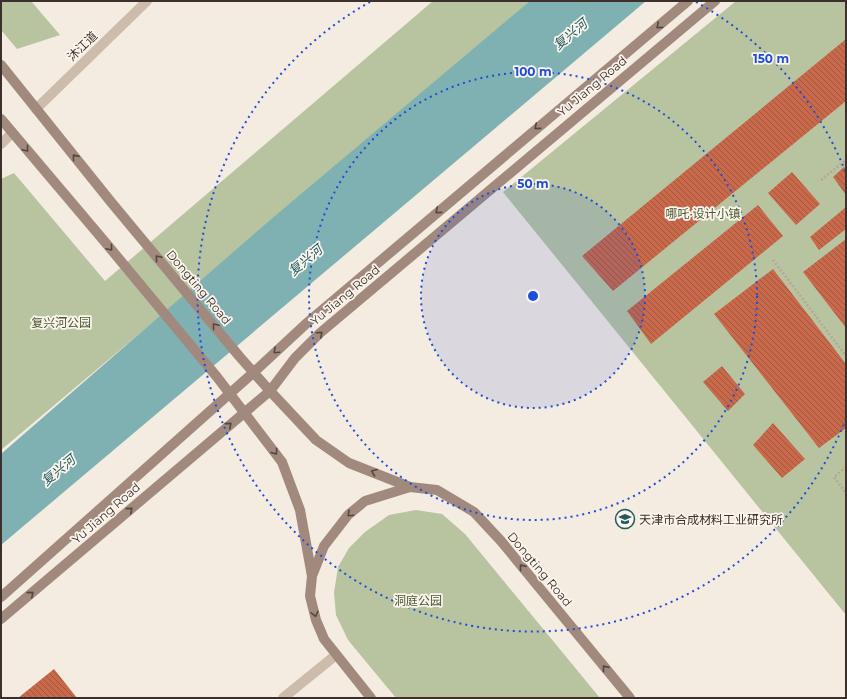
<svg xmlns="http://www.w3.org/2000/svg" width="847" height="699" viewBox="0 0 847 699" font-family="Montserrat,'Noto Sans SC',sans-serif">
<defs>
<pattern id="building-back-hatch" width="6" height="6" patternUnits="userSpaceOnUse"><rect width="6" height="6" fill="#c8694b"/><path d="M-1 5l2 2M0 0l6 6M5-1l2 2" fill="none" stroke="#a4573f"/></pattern>
</defs>
<rect width="100%" height="100%" fill="#f4ebe1"/>
<path fill="#b8c4a0" d="M1,1H31L60,35L17,49L1,30Z
M433,1H535L1,450V179L14,173L105,281Z
M736,1H846V615L503,192Z
M416,510L442,514L465,534L600,698H396L348,640L336,615L334,593L338,567L349,548L365,532L389,515Z"/>
<path fill="#7fb0b2" d="M530,1H646L1,545V454L269,221Z"/>
<path fill="url(#building-back-hatch)" d="M846,39V101L613,291L582,256Z
M844,167L846,169V195L833,177Z
M792,172L820,204L796,225L768,193Z
M758,205L783,236L651,344L627,311Z
M846,207V229L819,250L810,237Z
M846,239V328L803,272Z
M773,269L846,364V428L819,448L714,314Z
M722,366L745,394L728,411L703,382Z
M773,423L805,459L782,478L753,445Z
M54,669L77,698H18Z"/>
<g fill="none" stroke-linecap="round" stroke-linejoin="round">
<path stroke="#b9a596" stroke-width="2.5" stroke-dasharray="2 2" stroke-linecap="butt" d="M821,180L846,160
M773,260L846,356
M846,467L834,477L846,493"/>
<path stroke="#cdbbac" stroke-width="10" d="M36,109L147,1
M1,144L12,133
M283,698L336,655"/>
<path stroke="#a18a7d" stroke-width="10" d="M1,65L111,202L239,356L270,391L316,440L349,463L410,487
M1,119L105,242L217,377L282,462L300,510L312,576
M1,597L254,372L308,322L688,1
M1,619L270,391L295,358L320,333L715,1
M371,698L324,639L316,620L310,596L312,576L324,546L348,515L365,501L410,487L437,490L474,512L501,541L630,698"/>
</g>
<defs><path id="oneway-chevron" d="M-2-3.5L2.5 0L-2 3.5" fill="none" stroke-width="1.6" stroke-linecap="round" stroke-linejoin="round"/></defs>
<g stroke="#544640">
<use href="#oneway-chevron" transform="translate(659 26) rotate(140)"/>
<use href="#oneway-chevron" transform="translate(537 127) rotate(140)"/>
<use href="#oneway-chevron" transform="translate(26 149) rotate(50)"/>
<use href="#oneway-chevron" transform="translate(75 157) rotate(-129)"/>
<use href="#oneway-chevron" transform="translate(438 211) rotate(140)"/>
<use href="#oneway-chevron" transform="translate(110 248) rotate(50)"/>
<use href="#oneway-chevron" transform="translate(158 258) rotate(-130)"/>
<use href="#oneway-chevron" transform="translate(215 326) rotate(-130)"/>
<use href="#oneway-chevron" transform="translate(320 334) rotate(-42)"/>
<use href="#oneway-chevron" transform="translate(276 351) rotate(137)"/>
<use href="#oneway-chevron" transform="translate(229 425) rotate(-40)"/>
<use href="#oneway-chevron" transform="translate(275 452) rotate(53)"/>
<use href="#oneway-chevron" transform="translate(374 472) rotate(-159)"/>
<use href="#oneway-chevron" transform="translate(130 510) rotate(-41)"/>
<use href="#oneway-chevron" transform="translate(350 514) rotate(137)"/>
<use href="#oneway-chevron" transform="translate(522 567) rotate(-129)"/>
<use href="#oneway-chevron" transform="translate(31 594) rotate(-41)"/>
<use href="#oneway-chevron" transform="translate(315 614) rotate(77)"/>
<use href="#oneway-chevron" transform="translate(605 668) rotate(-129)"/>
</g>
<circle cx="533" cy="296" r="112" fill="#1d4ed8" fill-opacity=".12"/>
<g fill="none" stroke="#1d4ed8" stroke-width="2" stroke-dasharray="2 4">
<circle cx="533" cy="296" r="112"/>
<circle cx="533" cy="296" r="224"/>
<path d="M846 419A336 336 0 1 1 370 2M696 2A336 336 0 0 1 846 173"/>
</g>
<defs>
<symbol id="school-ring" viewBox="-11 -11 22 22"><circle r="9.5" fill="#fbf5ee" stroke="#1f5a5e" stroke-width="1.5"/><path d="M0-5L7-2L0 1L-7-2ZM-4 1L0 2.5L4 1V4Q0 6-4 4Z" fill="#1f5a5e"/></symbol>
</defs>
<g fill-rule="evenodd">
<use href="#school-ring" x="614" y="508" width="22" height="22"/>
</g>
<g text-anchor="middle" dominant-baseline="central" stroke-width="3.5" stroke-linejoin="round" paint-order="stroke">
<g font-size="12" fill="#3b302b" stroke="#fbf5ee">
<text transform="translate(82 46) rotate(-44)">沐江道</text>
<text transform="translate(592 86) rotate(-40)">Yu Jiang Road</text>
<text transform="translate(199 287) rotate(50)">Dongting Road</text>
<text transform="translate(345 295) rotate(-40)">Yu Jiang Road</text>
<text transform="translate(106 513) rotate(-41)">Yu Jiang Road</text>
<text transform="translate(540 569) rotate(50)">Dongting Road</text>
</g>
<g font-size="12" fill="#4a5a2e" stroke="#fbf5ee">
<text x="703" y="213">哪吒·设计小镇</text>
<text x="61" y="322">复兴河公园</text>
<text x="418" y="600">洞庭公园</text>
</g>
<g font-size="12" fill="#3b302b" stroke="#fbf5ee" text-anchor="start">
<text x="639" y="519">天津市合成材料工业研究所</text>
</g>
<g font-size="13" font-style="italic" fill="#1f5a5e" stroke="#fbf5ee">
<text transform="translate(570 34) rotate(-40)">复兴河</text>
<text transform="translate(305 260) rotate(-40)">复兴河</text>
<text transform="translate(58 470) rotate(-40)">复兴河</text>
</g>
</g>
<circle cx="533" cy="296" r="6" fill="#1d4ed8" stroke="#fbf5ee" stroke-width="2"/>
<g font-size="12" text-anchor="middle" font-weight="bold" fill="#1d4ed8" stroke="#fbf5ee" stroke-width="3.5" stroke-linejoin="round" paint-order="stroke">
<text x="771" y="63">150 m</text>
<text x="533" y="76">100 m</text>
<text x="533" y="188">50 m</text>
</g>
<rect width="847" height="699" fill="none" stroke="#3b302b" stroke-width="4"/>
</svg>
